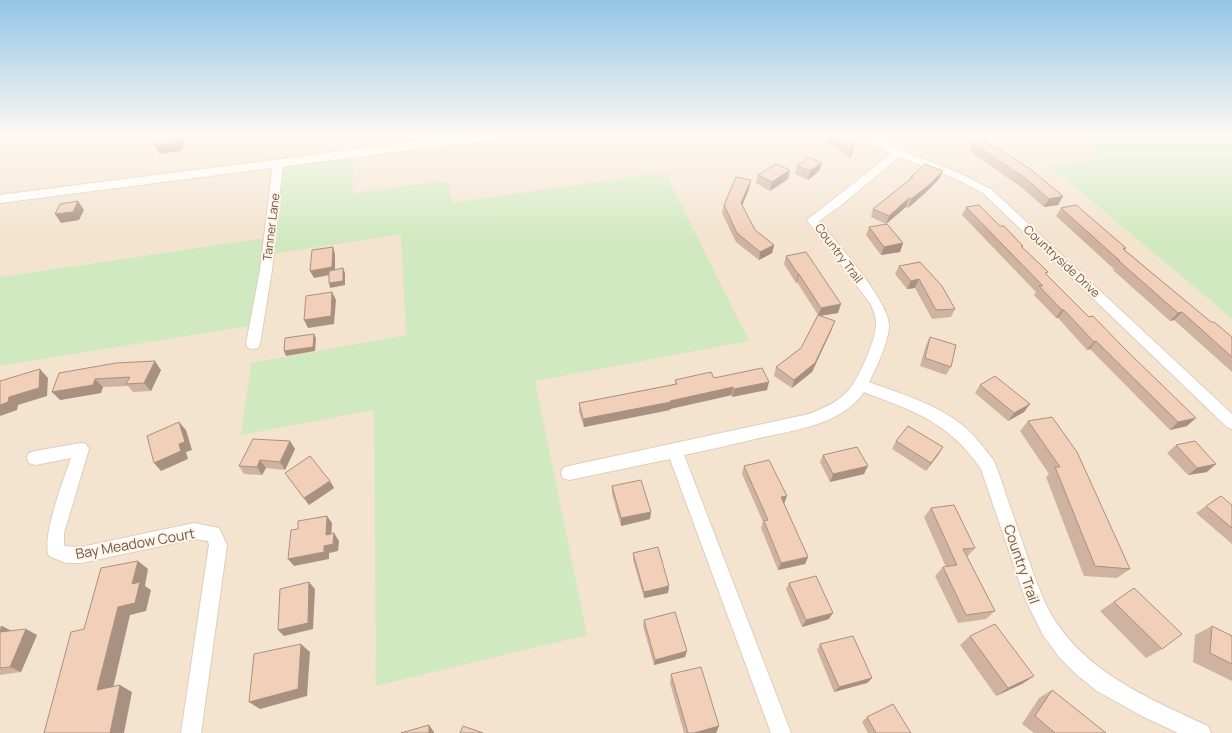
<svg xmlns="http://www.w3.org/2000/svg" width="1232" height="733" viewBox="0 0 1232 733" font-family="Manrope,sans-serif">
<rect width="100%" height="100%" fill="#fcf1e1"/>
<path fill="#f3e3cf" d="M0,135H1084L1101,158L1051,167L1232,319V733H0V366L256,325L269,237L0,277Z"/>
<path fill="#d1e9c0" d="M1084,135H1232V319L1050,166L1101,158Z
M353,153V193L448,180L452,203L665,172L749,341L535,381L587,635L376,686L374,410L241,435L251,363L406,335L401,234L268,255L256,325L0,366V277L270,237L278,163Z"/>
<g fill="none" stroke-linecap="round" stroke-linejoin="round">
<defs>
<path id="minor" d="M863,135H874L900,150L961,174L991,189L1232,414V429L1227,427L983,193L954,178L899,157L840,206L819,221C836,242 891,303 889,327C888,342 876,369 869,382C903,395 941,405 968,430C978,440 986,450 994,461C999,473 1003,486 1007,498C1019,531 1029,564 1042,596C1072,667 1143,696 1208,726L1211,733H1178L1142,716L1097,691L1077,675L1059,657L1043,635L1026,601L981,469C948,421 915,412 864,392C841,425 795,430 759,438C734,444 709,450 684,455L791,733H771L670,459L569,480L563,478L561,473L563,468L569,466L809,414C822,409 836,403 846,393C857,383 877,338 876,323C876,316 873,309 870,303L807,220L891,154L878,147Z
M278,160L283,163L272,270L260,344L258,348L253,349L248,348L246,344L260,270L273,163Z
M81,443L86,444L89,449L64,533V546L81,547L194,523L219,528L227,545L201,733H181L209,545L208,541L194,539L81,563H66L49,556C41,537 64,479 71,458L35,465L29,463L27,458L29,453L35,451Z"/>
<path id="tertiary" d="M469,135H502L500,138L496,139L0,203V195Z"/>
</defs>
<use href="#minor" stroke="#e0cdbd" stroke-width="2"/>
<use href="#tertiary" stroke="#e0cdbd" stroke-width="2"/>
<use href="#minor" fill="#fff" fill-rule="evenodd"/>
<use href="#tertiary" fill="#fff" fill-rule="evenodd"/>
</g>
<path fill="#cfb29f" d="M821,135H844L854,146L852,155L849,158L828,143Z
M972,143L1063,196L1058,205L1044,207L1020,186L969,151Z
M822,163L819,171L808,180L795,174L797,166Z
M790,170L788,179L770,191L756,183L758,175Z
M943,171L939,179L924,194L908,208L906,207L886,224L903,243L900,252L881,255L866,235L869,227L886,224L871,217L873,209L909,180L911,177Z
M751,180L749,189L742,205L755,230L774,245L772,253L759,260L736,242L722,213L724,205Z
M966,207L1000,226L1023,246L1022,247L1048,272L1046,274L1187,426L1170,430L1090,349L1087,350L1058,318H1056L1034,295L1036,292L962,215Z
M1061,208L1126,248L1125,250L1211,322L1232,337V372L1174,320L1170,321L1113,270L1114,269L1056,216Z
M786,256L838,313L821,316L832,329L812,372L792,388L774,376L776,367L801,348L818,315L797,282L796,283L784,264Z
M920,262L955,309L951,317L932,319L915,288L907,289L895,274L899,266Z
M930,337L951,367L946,375L920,366L926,345Z
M161,370L151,391L133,392L128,386L103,387L101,393L60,400L59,373Z
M714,378L767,390L732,397V395L670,409V410L584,427L579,412V403L675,384V380Z
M980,385L1030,404L1024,412L1008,421L975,393Z
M1028,421L1130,569L1117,578L1084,576L1046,477L1049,474L1020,431Z
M290,441L295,449L285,470L266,468L262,475L244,474L239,466Z
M896,441L943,447L938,455L926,471L892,449Z
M1176,445L1207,472L1188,475L1167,453Z
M823,455L864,474L830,482L820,462Z
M744,466L784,504L808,557L805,564L778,570L761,528L763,522L742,474Z
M285,473L330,481L334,488L309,505Z
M612,486L650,519L621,526L612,494Z
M1232,505V544L1196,513L1206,506Z
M931,508L975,548L967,557L995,611L986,619L958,623L935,576L943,567H946L924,517Z
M633,553L669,586L668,593L644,598L633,560Z
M789,583L829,619L802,627L786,589Z
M1134,588L1162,649L1146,658L1100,611Z
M644,620L685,657L654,665L643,626Z
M0,626H2L12,631L37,635L21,672L0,675Z
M1212,626L1232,636V681L1193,662L1195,635Z
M970,636L1034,676L1022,684L996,696L960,645Z
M820,644L872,678L867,683L834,692L817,650Z
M671,674L719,726L716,733H684L670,683Z
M1052,690L1106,733H1034L1022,724L1039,698Z
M867,717L911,733H868L862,722Z"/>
<path fill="#a99182" d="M179,135H181L184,140L181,151L160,154L155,146Z
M854,146L852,155L849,158L851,150Z
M822,163L819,171L808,180L810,171Z
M790,170L788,179L770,191L772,182Z
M943,171L939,179L924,194L908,208L911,199Z
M751,180L749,189L740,211L741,203Z
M1063,196L1058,205L1044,207L1049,199Z
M909,198L906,207L886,224L889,216Z
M78,201L84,210L79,220L61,223L55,214Z
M903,243L900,252L881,255L884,247Z
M774,245L772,253L759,260L760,252Z
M333,247L335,254V274L314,278L310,271Z
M343,268L345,273V285L330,288L329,283Z
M798,274H799L797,282L796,283Z
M919,279L915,288L907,289L911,281Z
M332,292L336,300L334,324L308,328L304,320Z
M841,304L838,313L818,316L821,308Z
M1062,310H1064L1058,318H1056Z
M1182,312L1174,320L1170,321L1178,313Z
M835,321L832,329L812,372L792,388L794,380Z
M314,334L316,338L315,351L286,356L284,351Z
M1096,341L1090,349L1087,350L1094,342Z
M155,361L161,370L151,391L144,383Z
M40,369L48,378L47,396L18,405L17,410L0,416V405Z
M95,379L103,387L101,393L60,400L52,392Z
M769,382L767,390L732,397L734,389Z
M733,387L732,395L670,409V410L584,427L583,419Z
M1030,404L1024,412L1008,421L1014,413Z
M1196,418L1187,426L1170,430L1178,422Z
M179,422L186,430L192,450L186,452L188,459L161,471L154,463L179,444Z
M290,441L295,449L285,470L280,462Z
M943,447L938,455L926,471L931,463Z
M260,460L266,468L262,475L257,467Z
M1216,464L1207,472L1188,475L1197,468Z
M868,466L864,474L830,482L833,474Z
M330,481L334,488L309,505L304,498Z
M787,496L784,504L781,497Z
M651,512L650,519L621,526V518Z
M327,516L332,523L331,542L326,535Z
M334,533L339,541L338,551L329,553V559L294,566L288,559L324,546Z
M808,557L805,564L778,570L781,563Z
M138,561L148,569L145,586L151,590L146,611L130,615L111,697L97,690L118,607L132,584Z
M309,582L315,589L313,629L284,636L278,630Z
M669,586L668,593L644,598V592Z
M833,613L829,619L802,627L806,620Z
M2,626L13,632L0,633V630Z
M26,629L37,635L21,672L10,667Z
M301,644L310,652L307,696L260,709L249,702Z
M687,651L685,657L654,665L655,660Z
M1034,676L1022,684L996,696L1008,688Z
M872,678L867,683L834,692L839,687Z
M120,685L132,692L124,733H110Z
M429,725L434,732V733H429Z
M719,726L716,733H694Z"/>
<path fill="#f1cfb9" stroke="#a99182" d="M159,135H179L176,143L155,146Z
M829,135H844L854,146L851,150Z
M975,139L998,148L1030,169L1063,196L1049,199L1025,178L972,143Z
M808,157L822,163L810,171L797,166Z
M776,164L790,170L772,182L758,175Z
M925,164L943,171L928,186L911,199L909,198L889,216L873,209L913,177H911Z
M736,177L751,180L741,203L755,230L774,245L760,252L737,233L724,205Z
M78,201L73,212L55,214L60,204Z
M979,205L1000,226H1004L1023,246H1021L1048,272L1045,273L1089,317L1093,316L1126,350L1196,418L1178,422L1096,341L1094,342L1064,310H1062L1039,286H1043L966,207Z
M1076,205L1126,248L1123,249L1211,322H1214L1232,337V357L1182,312L1178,313L1119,261H1120L1061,208Z
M887,224L903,243L884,247L869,227Z
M333,247L332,267L310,271L312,250Z
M806,252L841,304L821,308L799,274H798L786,256Z
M920,262L942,286L955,309L936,310L919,279L911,281L899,266Z
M343,268V281L329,283V271Z
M332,292L331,316L304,320L306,296Z
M818,315L835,321L815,363L794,380L776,367L801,348Z
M314,334L313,347L284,351L285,338Z
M930,337L956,345L951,367L925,358Z
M155,361L144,383L126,384L130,377L95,379L93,385L52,392L59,373L116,363Z
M762,368L769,382L734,389L733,387L670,401L671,402L583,419L579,403L677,384L675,380L711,372L714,378Z
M40,369L39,388L9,397L8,402L0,405V381Z
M995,376L1030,404L1014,413L980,385Z
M1052,417L1077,452L1130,569L1095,566L1055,467H1060L1028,421Z
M179,422L185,442L179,444L181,451L154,463L147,436Z
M908,426L943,447L931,463L896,441Z
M253,439L290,441L280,462L260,460L257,467L239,466Z
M1195,441L1216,464L1197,468L1176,445Z
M857,447L868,466L833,474L823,455Z
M310,456L330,481L304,498L285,473Z
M769,460L787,496L781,497L808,557L781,563L764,521L768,520L744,466Z
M641,480L651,512L621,518L612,486Z
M1221,496L1232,505V528L1206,506Z
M954,505L975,548L963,549L995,611L966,615L943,567L957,565L931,508Z
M327,516L326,535L334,533L333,544L324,546V552L288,559L291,530L298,529V521Z
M658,547L669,586L644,592L633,553Z
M138,561L132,584L140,582L135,603L118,607L97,690L120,685L110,733H44L71,632L84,629L101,568Z
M816,576L833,613L806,620L789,583Z
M309,582L308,623L278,630L280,589Z
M1134,588L1182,634L1162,649L1114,602Z
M675,612L687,651L655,660L644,620Z
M995,624L1034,676L1008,688L970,636Z
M1212,626L1232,636V664L1210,653Z
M26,629L10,667L0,668V632Z
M853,636L872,678L839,687L820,644Z
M301,644L298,689L249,702L254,654Z
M701,667L719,726L694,733H688L671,674Z
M1052,690L1106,733H1055L1035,716Z
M893,704L911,733H876L867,717Z
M429,725V733H401Z
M463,726L483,733H460Z"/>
<linearGradient id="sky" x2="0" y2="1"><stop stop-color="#94c5e7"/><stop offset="0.57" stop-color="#fef9f2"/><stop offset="1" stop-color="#fef9f2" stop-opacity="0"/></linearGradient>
<rect width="1232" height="237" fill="url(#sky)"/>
<g text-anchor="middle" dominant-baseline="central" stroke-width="4" stroke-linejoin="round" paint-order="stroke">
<g font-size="12" fill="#725748" stroke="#fff5e7">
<text transform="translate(271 227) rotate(-83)">Tanner Lane</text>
<text transform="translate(839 253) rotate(53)">Country Trail</text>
<text transform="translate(1062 261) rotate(43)">Countryside Drive</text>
</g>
<g font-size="14" fill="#725748" stroke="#fff5e7">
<text transform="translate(135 543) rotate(-10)">Bay Meadow Court</text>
<text transform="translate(1022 564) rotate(71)">Country Trail</text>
</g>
</g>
</svg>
